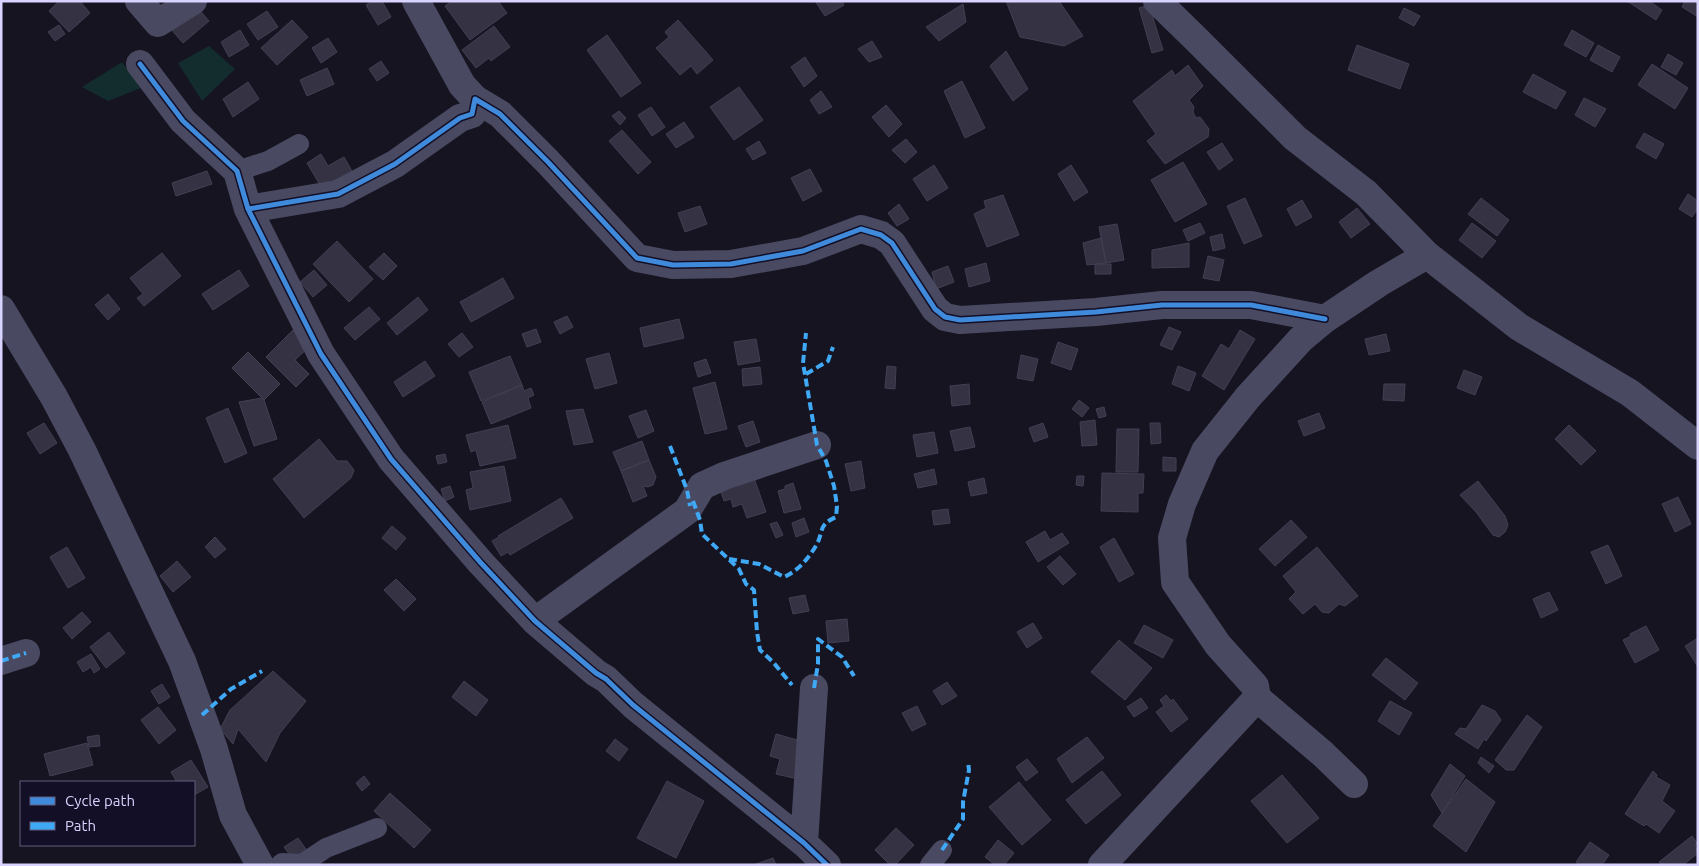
<svg xmlns="http://www.w3.org/2000/svg" width="1699" height="866" viewBox="0 0 1699 866" font-family="Ubuntu,sans-serif">
<rect width="100%" height="100%" fill="#161421"/>
<path fill="#132c2d" d="M209,46L235,69L202,101L178,63Z
M122,62L141,88L108,101L82,87Z"/>
<path fill="#343243" stroke="#433f54" d="M59,1H80L90,13L69,32L49,11Z
M373,1H382L391,17L378,25L366,5Z
M452,1H498L507,13L470,40L445,6Z
M815,1H842L844,5L825,16Z
M1006,1H1059L1083,36L1064,46L1020,37Z
M1627,1H1649L1662,10L1656,20Z
M1685,1H1698V17L1682,7Z
M963,4L966,22L939,41L926,27Z
M1149,5L1163,50L1152,53L1139,8Z
M196,6L209,21L183,43L170,28Z
M1404,8L1420,16L1414,26L1399,18Z
M267,11L278,27L258,40L247,24Z
M292,20L308,37L277,65L261,48Z
M678,20L713,60L697,74L691,66L680,75L656,48L669,37L665,32Z
M59,25L65,34L55,41L48,32Z
M494,26L510,47L491,61L489,58L476,68L462,50Z
M240,30L249,45L229,57L221,42Z
M1572,30L1594,43L1586,57L1564,45Z
M607,35L641,83L621,97L587,50Z
M328,38L337,52L321,63L312,48Z
M872,41L882,57L869,62L858,49Z
M1357,45L1409,64L1400,89L1348,70Z
M1598,45L1620,57L1612,72L1590,60Z
M1006,51L1028,89L1013,101L990,66Z
M1668,54L1683,63L1676,75L1661,67Z
M805,57L817,76L804,87L791,67Z
M381,61L389,73L377,81L369,69Z
M1652,64L1688,88L1675,109L1638,85Z
M1188,65L1203,86L1189,100L1194,107L1193,112L1196,118L1200,117L1209,129L1208,137L1165,164L1147,141L1156,134L1133,101L1172,70L1175,76Z
M327,68L334,84L307,96L300,80Z
M1533,74L1566,92L1556,109L1523,92Z
M962,81L985,128L965,138L944,91Z
M248,82L259,99L233,117L223,99Z
M739,87L763,120L734,140L710,107Z
M821,91L832,107L819,114L810,100Z
M1584,98L1606,109L1595,127L1575,115Z
M886,105L902,124L889,137L872,117Z
M651,107L665,127L652,136L638,115Z
M619,111L626,118L620,125L612,116Z
M684,122L694,137L676,148L666,134Z
M622,130L651,162L638,174L609,141Z
M1644,133L1664,144L1656,159L1636,147Z
M906,139L917,152L905,163L892,150Z
M759,141L766,153L753,160L746,149Z
M1222,143L1233,160L1219,170L1207,152Z
M321,154L328,166L344,157L353,173L323,190L307,163Z
M1183,162L1207,204L1175,222L1151,180Z
M934,165L948,188L927,201L913,179Z
M1071,165L1088,192L1074,201L1058,174Z
M810,169L822,191L803,201L791,178Z
M207,171L212,184L176,196L172,183Z
M1688,194L1698,201V208L1692,217L1679,209Z
M1003,195L1019,235L987,247L974,214L986,208L984,201Z
M1245,198L1262,236L1244,244L1227,206Z
M1481,198L1509,220L1497,236L1468,214Z
M1302,200L1312,217L1296,226L1287,209Z
M899,204L909,219L897,226L888,213Z
M700,206L707,224L685,232L678,213Z
M1357,208L1370,224L1351,238L1339,222Z
M1200,223L1205,233L1188,241L1183,230Z
M1472,223L1496,241L1482,258L1459,240Z
M1117,224L1124,260L1106,263L1099,227Z
M1222,234L1225,248L1213,251L1210,237Z
M1101,238L1106,263L1087,265L1083,243Z
M337,241L373,279L349,302L313,264Z
M1189,243V267L1152,268V250Z
M162,253L181,276L144,306L137,298L143,294L130,278Z
M384,253L397,266L383,280L369,267Z
M1208,256L1224,260L1219,281L1203,278Z
M986,263L990,281L969,287L965,269Z
M1095,264H1111V274H1095Z
M948,266L954,282L936,289L932,272Z
M239,270L249,286L213,310L202,294Z
M314,270L327,285L313,297L300,282Z
M503,278L514,298L471,322L460,302Z
M108,294L120,309L108,320L95,305Z
M418,297L428,310L397,335L387,323Z
M369,307L380,319L355,340L344,328Z
M567,316L573,327L560,334L554,322Z
M679,319L684,338L644,347L640,328Z
M1169,327L1181,332L1172,350L1160,345Z
M536,329L541,342L527,347L522,334Z
M293,330L310,346L295,360L309,374L296,387L266,357Z
M1240,330L1255,339L1224,390L1202,376L1221,344L1229,349Z
M462,333L473,347L459,357L448,344Z
M1386,334L1390,351L1369,355L1365,339Z
M756,339L760,361L738,365L734,342Z
M1058,342L1078,349L1071,370L1051,363Z
M248,352L280,384L264,400L232,368Z
M609,353L617,383L595,389L586,359Z
M1021,355L1038,359L1033,381L1017,378Z
M510,356L522,385L481,401L469,372Z
M706,359L711,373L698,377L694,363Z
M425,361L435,376L403,397L394,382Z
M887,366L896,367L895,389L885,388Z
M1178,366L1196,373L1189,391L1172,384Z
M760,367L762,384L743,386L742,369Z
M1464,370L1482,377L1475,395L1457,388Z
M715,382L727,429L705,434L693,388Z
M969,384L970,404L952,406L950,386Z
M1384,384H1405L1404,401L1383,400Z
M522,385L524,391L531,388L534,395L528,398L531,408L491,424L482,402Z
M262,398L264,400L277,439L254,446L239,402Z
M1079,400L1089,408L1082,417L1072,409Z
M1104,407L1106,416L1099,418L1096,409Z
M228,408L247,453L225,463L206,418Z
M583,409L593,442L574,445L566,411Z
M646,410L654,431L638,438L629,416Z
M1319,413L1325,428L1304,436L1298,421Z
M1095,420L1097,445L1082,446L1080,422Z
M753,421L760,442L746,447L738,426Z
M44,423L57,443L40,454L27,433Z
M1043,423L1048,437L1034,442L1029,428Z
M1150,423H1160L1161,443L1151,444Z
M508,425L516,458L480,466L476,450L471,452L466,435Z
M1569,425L1596,451L1581,465L1555,439Z
M970,427L975,447L955,451L950,431Z
M1117,429H1139L1138,472H1116Z
M934,432L938,453L917,457L913,435Z
M319,439L337,461H347L354,470L351,478L304,518L273,479Z
M642,441L649,460L621,471L613,452Z
M445,454L447,462L438,464L436,456Z
M1163,457L1176,458V471H1163Z
M649,460L656,477L653,485L648,487L643,486L647,496L633,502L621,471Z
M861,461L865,488L851,491L845,464Z
M504,466L511,501L470,510L466,490L473,488L470,472Z
M934,469L937,484L918,488L914,474Z
M1102,473L1144,474L1143,493H1138V512L1101,511Z
M1077,476H1084L1083,486L1076,485Z
M754,478L766,512L747,518L742,504L733,507L731,499L724,501L720,489Z
M984,478L987,493L971,496L968,482Z
M1478,481L1505,516L1508,525L1505,532L1499,537L1493,535L1476,512L1460,495Z
M793,483L801,509L784,513L778,491L785,489V486Z
M450,486L454,497L445,501L441,489Z
M1678,497L1691,524L1675,532L1662,504Z
M561,498L573,518L510,555L508,552L501,556L492,541L499,537L498,536Z
M948,509L950,523L934,525L932,511Z
M804,518L809,532L796,537L792,523Z
M1291,520L1307,537L1275,566L1259,549Z
M777,522L783,535L776,538L770,524Z
M392,526L406,538L396,550L382,538Z
M1045,531L1050,540L1062,533L1069,543L1038,562L1026,542Z
M215,537L226,549L215,558L205,547Z
M1114,538L1134,574L1119,582L1100,547Z
M1608,545L1622,576L1606,584L1591,552Z
M67,547L85,578L68,588L50,557Z
M1317,547L1358,596L1345,606L1339,604L1329,613L1322,612L1315,604L1303,614L1289,599L1296,592L1283,576Z
M1060,556L1076,574L1063,585L1047,567Z
M177,561L191,577L173,592L160,576Z
M396,579L416,599L404,611L384,590Z
M1549,592L1558,610L1541,618L1533,599Z
M805,595L809,611L793,614L789,598Z
M82,612L91,622L72,639L63,628Z
M847,619L849,641L828,643L826,621Z
M1033,623L1042,638L1027,648L1017,632Z
M1144,625L1173,640L1163,658L1134,643Z
M1646,626L1659,650L1635,663L1623,640L1631,636L1630,634Z
M109,632L125,653L106,668L90,647Z
M1698,638V667L1685,646Z
M1119,640L1152,668L1125,700L1091,672Z
M91,654L100,669L94,673L91,667L83,672L77,662Z
M1386,658L1418,683L1405,700L1372,675Z
M273,671L306,701L280,733L266,762L238,729L233,744L220,729L230,710Z
M464,681L488,700L476,716L452,697Z
M947,682L957,696L942,705L933,691Z
M162,684L170,697L159,704L151,691Z
M1166,695L1171,701L1173,699L1188,719L1171,732L1156,712L1164,706L1160,700Z
M1141,698L1148,708L1134,717L1127,707Z
M1390,701L1412,713L1399,735L1378,721Z
M1482,705L1495,711L1501,720L1486,741L1484,739L1478,749L1455,734L1460,728L1466,729Z
M917,706L926,724L912,731L902,713Z
M158,707L176,730L159,744L141,720Z
M1527,715L1542,727L1514,770H1506L1495,760Z
M776,734L808,743L798,779L776,774L780,759L770,756Z
M99,735L100,746L89,747L87,737Z
M1087,737L1104,758L1072,783L1057,759Z
M615,739L628,749L619,761L606,751Z
M87,743L93,765L50,776L44,754Z
M1481,757L1494,766L1489,773L1478,763Z
M1027,759L1038,772L1026,781L1016,767Z
M191,760L208,787L194,795V782H177L171,772Z
M1450,764L1465,776L1442,813L1431,795Z
M1102,771L1121,795L1086,824L1066,800Z
M1653,771L1657,775L1656,777L1670,785L1662,801L1675,811L1659,833L1646,824L1644,826L1625,814Z
M1282,775L1319,818L1287,843L1251,801Z
M364,776L370,784L362,791L356,783Z
M1466,779L1495,802L1466,852L1433,826Z
M667,781L704,801L676,858L637,838Z
M1019,782L1051,820L1022,845L989,807Z
M390,793L431,830L414,848L374,811Z
M896,828L914,845L895,865H890L875,850Z
M1692,836L1698,844L1695,845L1698,853L1683,865H1662L1659,862Z
M298,838L308,852L294,861L284,847Z
M998,840L1014,853L1004,865H995L985,857Z
M1590,842L1609,855L1602,865H1580L1576,862Z
M773,858L776,865H753Z"/>
<g fill="none" stroke-linecap="round" stroke-linejoin="round">
<path stroke="#4a4962" stroke-width="20" d="M237,171L268,161L299,144
M280,865L282,863L302,864L326,848L377,828
M930,865L942,850"/>
<path stroke="#4a4962" stroke-width="28" d="M139,1L158,23L193,1
M416,1L462,85L475,99
M1157,1L1196,39L1295,138L1366,193L1427,255L1519,327L1630,393L1698,446
M140,64L183,121L237,171L248,209L321,354L391,459L481,563L535,621L596,673L606,679L633,705L804,843L827,865
M248,209L338,194L395,164L460,118L472,114L475,99L500,114L548,162L637,258L673,265L731,264L803,251L861,229L881,235L892,243L935,309L945,317L960,320L1096,312L1162,305H1251L1325,319
M1,309L54,397L82,450L182,661L214,749L233,815L260,865
M535,621L687,511L702,486L724,476L817,445
M1,661L26,653
M1257,698L1255,686L1218,645L1175,582L1172,538L1182,504L1205,451L1248,397L1301,339L1325,319L1379,283L1427,255
M804,843L814,688
M1102,865L1257,698L1323,754L1354,784"/>
<path stroke="#3fa9f5" stroke-width="4" stroke-dasharray="8 4" stroke-linecap="butt" d="M806,374L828,361L833,347
M670,446L687,490L690,506
M693,501L700,520L702,534L739,569L746,584L754,590L757,632L760,650L773,662L792,685
M729,559L759,564L784,577C798,571 809,558 817,544C824,530 818,525 836,517L837,506L834,486L826,461L817,445L803,363L806,333
M1,661L26,653
M814,688L818,664V639L842,657L854,676
M202,715L231,689L262,671
M942,850L963,819V802L969,770L968,762"/>
<defs>
<path id="cycleway" d="M140,64L183,121L237,171L248,209L321,354L391,459L481,563L535,621L596,673L606,679L633,705L804,843L827,865
M248,209L338,194L395,164L460,118L472,114L475,99L500,114L548,162L637,258L673,265L731,264L803,251L861,229L881,235L892,243L935,309L945,317L960,320L1096,312L1162,305H1251L1325,319"/>
</defs>
<use href="#cycleway" stroke="#130f26" stroke-width="8"/>
<use href="#cycleway" stroke="#408adc" stroke-width="5"/>
</g>
<rect width="1699" height="866" fill="none" stroke="#d9d4ff" stroke-width="5"/>
<rect x="20" y="781" width="175" height="65" fill="#130f26" stroke="#625e7d"/>
<rect x="30" y="797" width="25" height="8" fill="#408adc" stroke="#625e7d"/>
<text x="65" y="806" font-size="15" fill="#d9d4ff">Cycle path</text>
<rect x="30" y="822" width="25" height="8" fill="#3fa9f5" stroke="#625e7d"/>
<text x="65" y="831" font-size="15" fill="#d9d4ff">Path</text>
</svg>
